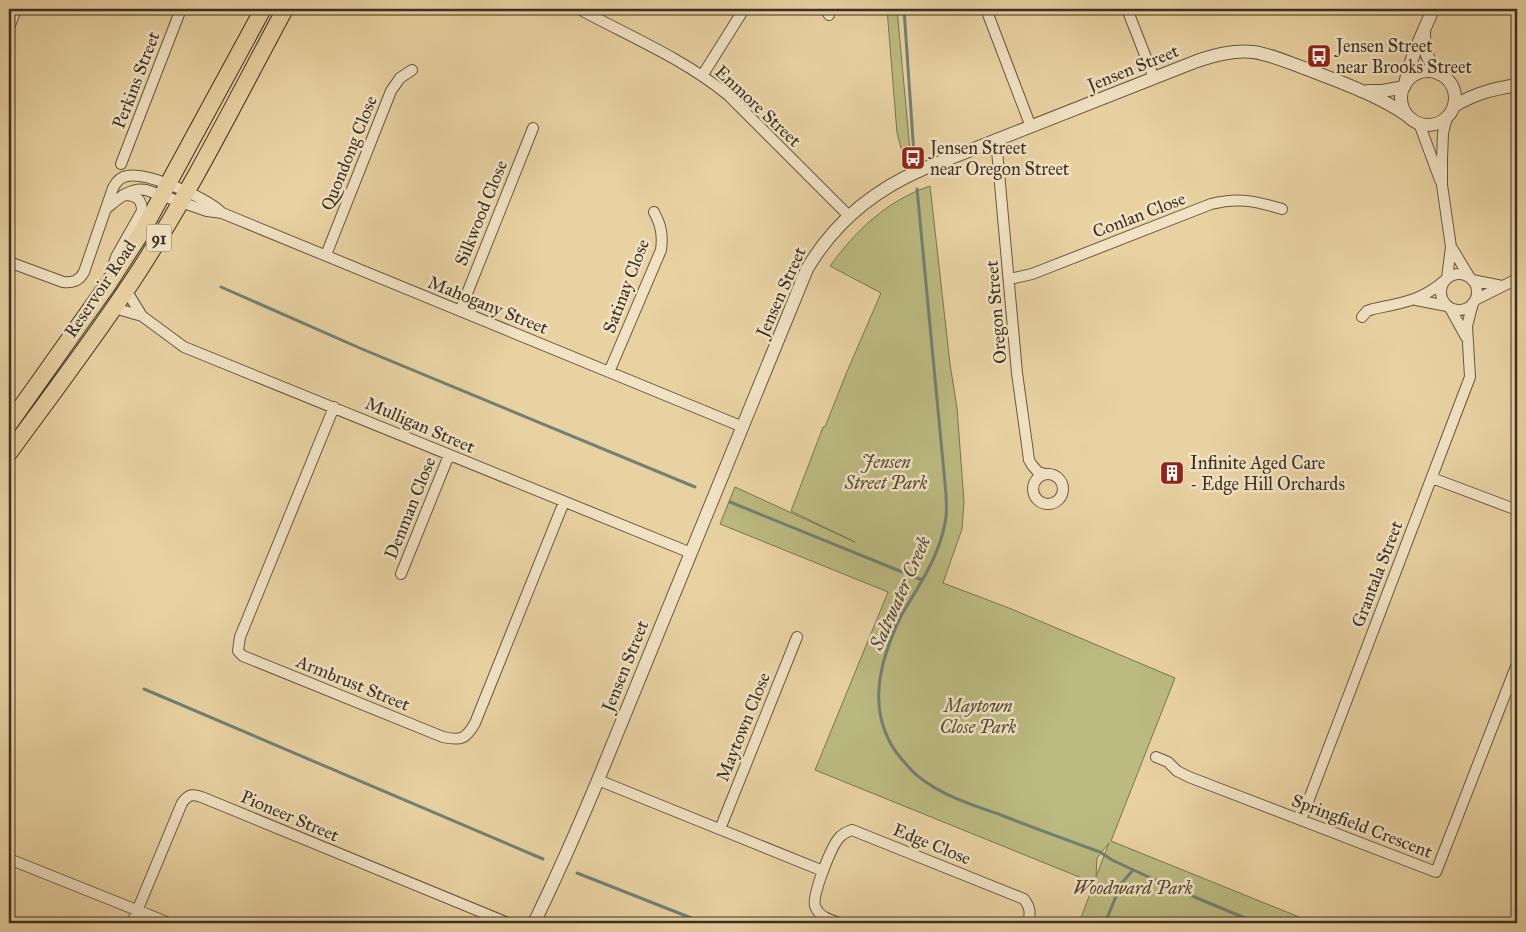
<svg xmlns="http://www.w3.org/2000/svg" width="1526" height="932" viewBox="0 0 1526 932" font-family="'IM FELL Great Primer',serif">
<rect width="100%" height="100%" fill="#e9d2a2"/>
<filter id="stains"><feTurbulence type="fractalNoise" baseFrequency=".004" numOctaves="4"/><feColorMatrix values="0 0 0 0 .2 0 0 0 0 .09 0 0 0 0 .02 0 0 0 .5 -.17"/></filter>
<radialGradient id="worn" r=".72"><stop offset=".6" stop-color="#630" stop-opacity="0"/><stop offset="1" stop-color="#630" stop-opacity=".3"/></radialGradient>
<path fill="#bbba81" stroke="#7a7552" fill-rule="evenodd" d="M887,9H897L911,161L906,166L897,133Z
M930,186L950,364L957,408L964,502L962,529L943,583L1009,608L1175,678L1111,841L1314,923H1079L1094,883L815,770L888,592L720,524L735,487L855,542L791,511L823,427H825L846,374L881,293L830,266C856,230 888,200 930,186ZM1109,843L1096,877L1097,858Z"/>
<g fill="none" stroke-linecap="round" stroke-linejoin="round">
<path stroke="#728173" stroke-width="3" d="M904,9L914,155
M917,189L946,494C946,502 947,510 946,517C943,540 932,564 920,584C914,595 907,605 901,616C880,660 866,709 896,752C903,761 910,770 919,777C943,796 972,805 1001,815C1034,828 1067,840 1100,852L1112,860L1168,886L1257,923
M221,287L362,349L695,487
M730,502L922,580
M144,689L543,859
M577,873L704,923
M1105,923L1121,884L1133,870
M1517,923V921"/>
<defs>
<path id="minor" d="M579,9C629,36 684,59 728,95L849,216
M825,9L829,15
M986,9L1031,127
M1127,9L1154,78
M9,28L16,9
M702,76L744,9
M1447,117L1443,133L1442,159V185L1451,247L1447,278
M1419,123L1440,180
M996,139L1017,373L1027,445L1029,460L1032,465L1038,472L1045,474
M121,164L181,9
M107,208C119,198 131,187 146,190L207,211L222,213L743,427
M1452,248L1470,278
M326,255L391,91L400,78L412,70
M9,262L63,282C73,283 79,281 84,272L113,188C116,182 120,177 127,176C148,172 207,198 222,213
M111,272L116,257L142,211C142,198 135,195 123,195
M1441 292a18 18 0 1 1 36 0a18 18 0 1 1-36 0Z
M1010,279L1032,274L1211,204C1239,197 1255,201 1282,209
M1472,280L1502,286
M126,290L142,316L184,347L691,553
M1416,300L1447,306
M1475,300L1517,279
M114,308L142,316
M1450,308L1466,337
M460,311L533,128
M1362,317L1367,311L1373,309C1401,303 1421,301 1444,281
M609,372L661,250C663,235 661,225 654,212
M334,407L240,637L238,651L243,656L443,737C461,741 466,739 475,723L564,502
M1033 489a15 15 0 1 1 30 0a15 15 0 1 1-30 0Z
M1432,478L1517,510
M401,574L449,455
M1156,757L1168,762L1177,771L1189,777L1436,872L1517,664
M598,780L823,871
M1301,820L1470,377L1467,326L1473,303
M720,829L797,637
M9,859L169,923
M132,923L182,803C189,793 194,794 204,798L508,923
M840,923C830,920 819,917 815,906C812,895 831,847 839,838C843,833 847,832 852,830L1024,899C1030,907 1031,913 1028,923"/>
<path id="tertiary" d="M1424,33C1424,52 1427,59 1439,74
M1401 98a27 27 0 1 1 54 0a27 27 0 1 1-54 0Z
M1405,85C1410,57 1423,34 1433,9
M1368,91H1383L1404,87
M1454,106C1476,93 1493,89 1517,85
M534,923C557,876 578,828 598,780L807,269C834,223 874,190 923,169L1197,61C1215,55 1233,50 1253,52C1270,54 1287,62 1304,68C1340,82 1376,94 1408,116"/>
<path id="primary" d="M9,424L109,283L143,230L263,9
M9,453C52,394 97,335 137,274C192,189 237,98 285,9"/>
</defs>
<use href="#minor" stroke="#665843" stroke-width="12"/>
<use href="#tertiary" stroke="#665843" stroke-width="14"/>
<use href="#primary" stroke="#3a3023" stroke-width="18"/>
<use href="#minor" stroke="#f1e2c3" stroke-width="10"/>
<use href="#tertiary" stroke="#f1e2c3" stroke-width="12"/>
<use href="#primary" stroke="#e9d2a2" stroke-width="16"/>
</g>
<defs>
<symbol id="bus-square" viewBox="-11 -11 22 22"><rect x="-9" y="-9" width="18" height="18" rx="4" fill="#8f2418" stroke="#f1e2c3"/><path d="M-5-6H5V4H4V6H2V4H-2V6H-4V4H-5ZM-3.5-4V0h7V-4ZM-3.5 1.2v1.5H-2V1.2ZM2 1.2v1.5H3.5V1.2Z" fill="#fff"/></symbol>
<symbol id="building-square" viewBox="-11 -11 22 22"><rect x="-9" y="-9" width="18" height="18" rx="4" fill="#8f2418" stroke="#f1e2c3"/><path d="M-4-6H4V6H1V3H-1V6H-4ZM-2.5-4.3h1.7v1.8h-1.7ZM.8-4.3h1.7v1.8H.8ZM-2.5-1h1.7V.8h-1.7ZM.8-1h1.7V.8H.8Z" fill="#fff"/></symbol>
</defs>
<g fill-rule="evenodd">
<use href="#bus-square" x="1305" y="42" width="28" height="28"/>
<use href="#bus-square" x="899" y="144" width="28" height="28"/>
<use href="#building-square" x="1158" y="459" width="28" height="28"/>
</g>
<g text-anchor="middle" dominant-baseline="central" stroke-width="5" stroke-linejoin="round" paint-order="stroke">
<rect fill="#f1e2c3" stroke="#716553" stroke-width="1" x="146.5" y="224.5" width="25" height="27" rx="4"/>
<g font-size="16" font-weight="bold" fill="#3a3023">
<text x="159" y="238">91</text>
</g>
<g font-size="18" fill="#3a3023" stroke="#f1e2c3" text-anchor="start">
<text x="1336" y="46">Jensen Street<tspan x="1336" dy="21">near Brooks Street</tspan></text>
<text x="930" y="148">Jensen Street<tspan x="930" dy="21">near Oregon Street</tspan></text>
<text x="1190" y="463">Infinite Aged Care<tspan x="1190" dy="21">- Edge Hill Orchards</tspan></text>
</g>
<g font-size="18" fill="#3a3023" stroke="#f1e2c3">
<text transform="translate(1133 68) rotate(-22)">Jensen Street</text>
<text transform="translate(136 80) rotate(-69)">Perkins Street</text>
<text transform="translate(758 106) rotate(43)">Enmore Street</text>
<text transform="translate(349 153) rotate(-68)">Quondong Close</text>
<text transform="translate(481 213) rotate(-68)">Silkwood Close</text>
<text transform="translate(1139 215) rotate(-21)">Conlan Close</text>
<text transform="translate(626 286) rotate(-69)">Satinay Close</text>
<text transform="translate(100 289) rotate(-56)">Reservoir Road</text>
<text transform="translate(781 292) rotate(-66)">Jensen Street</text>
<text transform="translate(488 305) rotate(22)">Mahogany Street</text>
<text transform="translate(996 312) rotate(-95)">Oregon Street</text>
<text transform="translate(420 425) rotate(23)">Mulligan Street</text>
<text transform="translate(410 508) rotate(-68)">Denman Close</text>
<text transform="translate(1377 574) rotate(-69)">Grantala Street</text>
<text transform="translate(625 666) rotate(-68)">Jensen Street</text>
<text transform="translate(353 683) rotate(22)">Armbrust Street</text>
<text transform="translate(743 727) rotate(-68)">Maytown Close</text>
<text transform="translate(290 816) rotate(23)">Pioneer Street</text>
<text transform="translate(1362 826) rotate(21)">Springfield Crescent</text>
<text transform="translate(932 844) rotate(22)">Edge Close</text>
</g>
<g font-size="18" font-style="italic" fill="#544c36" stroke="#f1e2c3">
<text x="886" y="462">Jensen<tspan x="886" dy="21">Street Park</tspan></text>
<text x="978" y="706">Maytown<tspan x="978" dy="21">Close Park</tspan></text>
<text x="1133" y="888">Woodward Park</text>
</g>
<g font-size="19" font-style="italic" fill="#4d4b3e" stroke="#f1e2c3">
<text transform="translate(900 593) rotate(-66)">Saltwater Creek</text>
</g>
</g>
<rect width="1526" height="932" fill="none" stroke="#e9d2a2" stroke-width="30"/>
<rect x="10" y="10" width="1506" height="912" fill="none" stroke="#3a3023" stroke-width="2.5"/>
<rect x="15" y="15" width="1496" height="902" fill="none" stroke="#3a3023"/>
<rect width="100%" height="100%" filter="url(#stains)"/>
<rect width="100%" height="100%" fill="url(#worn)"/>
</svg>
